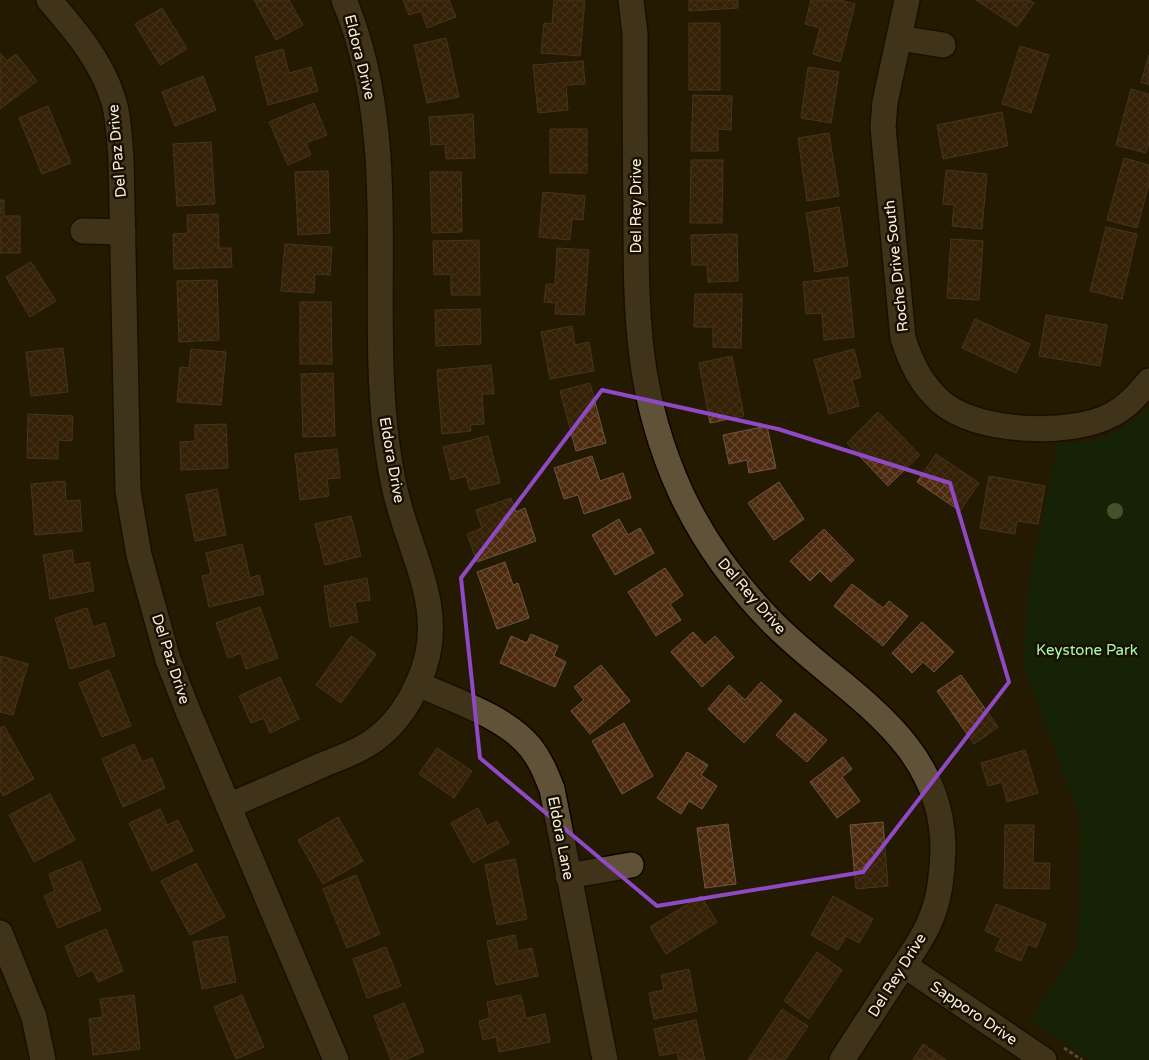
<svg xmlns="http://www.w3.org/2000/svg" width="1149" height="1060" viewBox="0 0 1149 1060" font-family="'Varela Round',sans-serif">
<defs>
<pattern id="building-cross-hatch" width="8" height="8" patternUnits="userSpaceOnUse" patternTransform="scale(1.25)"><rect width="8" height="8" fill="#4b2a0d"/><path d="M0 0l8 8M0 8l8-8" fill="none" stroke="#664930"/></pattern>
</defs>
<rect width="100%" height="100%" fill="#241901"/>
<path fill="#052e0d" d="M1149,407V1060H1090L1030,1020L1078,947L1081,830L1080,817L1023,664L1029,585L1058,442C1091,447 1127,431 1149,407Z"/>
<path fill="url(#building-cross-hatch)" stroke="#6e5543" d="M254,0H289L303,25L276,40Z
M403,0H449L456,17L427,28L421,11L409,15Z
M554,0H585L580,56L541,53L544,23L552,24Z
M689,0H738V8L689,11Z
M811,0H840L855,4L840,62L813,54L820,28L805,24Z
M976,0H1029L1034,3L1017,27Z
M162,8L187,49L160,65L135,24Z
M689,23H720V90H689Z
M446,38L459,97L427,103L414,45Z
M1020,46L1049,55L1031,113L1002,104Z
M283,49L289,73L311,67L318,91L268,105L255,57Z
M0,53L7,61L16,54L37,81L0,109Z
M1149,55V85L1141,82Z
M583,61L585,84L566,85L568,110L538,113L533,65Z
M808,67L839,72L831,123L801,118Z
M203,76L216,110L175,126L162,92Z
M1131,89L1149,94V142L1146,153L1116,145Z
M693,95L732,96L731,130L718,129V151H691Z
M314,103L327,135L306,143L311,155L288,165L269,122Z
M48,106L71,163L42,174L19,118Z
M1002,112L1008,146L943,159L937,125Z
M473,114L475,158L446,159L445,144L431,145L429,117Z
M550,129H587V173H550Z
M829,133L839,196L807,201L798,138Z
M211,142L215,204L177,206L173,144Z
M1124,158L1149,165V184L1137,228L1107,220Z
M691,160H723L722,223H690Z
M946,170L987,174L982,229L952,226L954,205L943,204Z
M328,171L330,233L298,235L295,172Z
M430,172H461L462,232L432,233Z
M543,192L585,196L583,220L572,219L570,240L539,237Z
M0,200H4V216H20V253H0Z
M839,207L848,266L815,272L806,213Z
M218,214L219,248H231L232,267L174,269L173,234L188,233L187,215Z
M1106,227L1137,234L1122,299L1090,291Z
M737,234L738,281L708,282L707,265H692L691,235Z
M951,239L983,241L979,300L947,298Z
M479,240L480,295H451V274L434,275L433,241Z
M285,244L332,247L330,275L315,274L314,293L281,291Z
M557,248L589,250L584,315L555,314L556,303L544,302L546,284H555Z
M31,262L56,301L30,317L6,277Z
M848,277L854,337L824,340L822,313L806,314L803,282Z
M217,280L219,340L179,342L177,281Z
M695,294H742L741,348L713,347V327H694Z
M300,302H331L332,364H300Z
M480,309L481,344L436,346L435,310Z
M1046,315L1107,325L1100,366L1039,356Z
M975,319L1030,344L1016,373L962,348Z
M572,326L575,345L589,342L594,371L550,379L541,332Z
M63,348L68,392L31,396L26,352Z
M191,349L226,352L221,405L177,402L180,367L189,368Z
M854,349L861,377L852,380L859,406L829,414L814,360Z
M732,356L744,416L710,423L699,363Z
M491,365L494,394H482L484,424L470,425L471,431L442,434L437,370Z
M333,373L335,436L303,437L301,374Z
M590,383L606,443L576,451L560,391Z
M878,412L920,455L888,486L847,443Z
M28,414L73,416L72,441L58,440V459L27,458Z
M226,424L228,468L181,470L180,442L195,441V425Z
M767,426L776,468L749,473L747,460L729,464L723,435Z
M488,436L500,483L470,490L466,476L451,480L443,447Z
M337,449L340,478L327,479L329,496L300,500L295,454Z
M936,454L979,483L960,511L917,482Z
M592,456L600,481L623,473L631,498L584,514L578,495L564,499L554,468Z
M989,476L1045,486L1038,524L1017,521L1015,534L980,528Z
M65,481L66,501L80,500L82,531L35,535L31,484Z
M779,482L804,519L774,540L748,503Z
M217,489L226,535L195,541L186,495Z
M511,498L516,512L525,508L536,541L477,562L467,534L482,528L476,510Z
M351,516L361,556L325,565L315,524Z
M619,519L628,535L640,528L654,553L615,575L592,535Z
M824,529L854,560L831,582L820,571L810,581L790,561Z
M242,544L250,578L259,575L264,594L209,607L202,576L211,574L206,553Z
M72,550L74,565L89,562L94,591L50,599L43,555Z
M505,562L513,585L518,583L529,618L497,629L477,572Z
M665,568L683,595L670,604L681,620L656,636L628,592Z
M367,578L370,600L355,602L358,622L330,627L324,586Z
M852,584L883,608L889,601L908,616L883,646L834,606Z
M260,607L278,658L246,669L241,653L228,658L216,623Z
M87,608L93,627L105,623L115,656L70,669L55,618Z
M922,622L954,652L934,672L923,662L912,673L892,653Z
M693,632L705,645L715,636L734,657L702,687L671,652Z
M531,634L558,646L554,656L566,662L555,687L500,663L511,636L527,643Z
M351,636L376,654L341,703L316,685Z
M0,656L28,664L13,715L0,712Z
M601,665L630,701L590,734L571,711L584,700L574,687Z
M109,670L131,726L102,737L79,683Z
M961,675L998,727L974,744L937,691Z
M280,677L299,719L270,733L264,718L251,723L239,696Z
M761,682L782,701L744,743L708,709L729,685L745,700Z
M795,713L827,740L807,762L776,735Z
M624,723L653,776L622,794L592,741Z
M4,726L34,779L3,796L0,790V728Z
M134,744L142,762L152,758L165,788L123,807L102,759Z
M437,748L472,771L454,798L419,774Z
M1025,750L1038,793L1007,802L1002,782L988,786L981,763Z
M687,752L708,765L701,775L717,786L702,809L689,801L681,814L657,798Z
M843,757L852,769L842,777L860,801L837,818L810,782Z
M50,794L75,840L34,862L9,815Z
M478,808L487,826L497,821L509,843L473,863L451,823Z
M160,809L167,825L178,820L193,851L152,871L129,823Z
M338,817L363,861L323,884L298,840Z
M883,822L888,886L856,889L850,825Z
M728,824L736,884L705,888L697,828Z
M1005,825H1034L1033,863H1050L1049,889L1004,888Z
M515,859L527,919L497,925L485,865Z
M81,861L101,910L58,928L44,896L55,891L49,874Z
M196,863L225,917L190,935L161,881Z
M356,875L380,934L347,948L323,889Z
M701,896L717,922L666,954L650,927Z
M833,896L873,919L859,943L846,936L838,950L811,935Z
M996,904L1046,924L1036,948L1028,944L1021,961L995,950L1001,938L985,931Z
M106,929L123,971L98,982L93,970L78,977L65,946Z
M515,935L518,951L532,948L538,976L496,985L487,941Z
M227,936L236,982L202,989L193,942Z
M386,947L401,986L367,998L353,959Z
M817,952L842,970L809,1019L784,1001Z
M689,969L697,1011L654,1019L649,993L664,990L661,975Z
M134,995L140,1049L93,1055L89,1019L103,1017L100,999Z
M242,995L264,1047L236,1059L214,1007Z
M521,995L526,1018L545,1014L550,1042L499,1052L496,1037L483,1040L479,1021L490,1018L487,1002Z
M404,1003L424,1052L404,1060H391L374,1016Z
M782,1009L808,1026L785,1060H748Z
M696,1020L705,1060H679L677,1052L660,1056L654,1029Z
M923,1044L946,1060H913Z"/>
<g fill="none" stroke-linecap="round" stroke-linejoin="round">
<defs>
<path id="minor" d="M49,0C74,29 100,59 112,96C119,115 119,137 121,157L128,491L139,555L168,660L188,711L336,1060
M631,0L635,34C635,93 635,151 636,209C636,314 636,395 681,493C704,542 737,587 775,625C843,693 943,738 943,849C942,874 940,900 929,923C921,942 907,960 896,977C878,1005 860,1032 842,1060
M907,0L885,102L883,127L903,338C911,363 921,384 941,402C976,433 1073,437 1113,414C1128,406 1138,394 1149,381
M899,38L943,45
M83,231L123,232
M418,684C453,700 507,717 531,748C541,761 546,774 552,789L605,1060
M228,806C259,793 291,779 322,765C339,758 358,752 373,741C393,727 408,706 418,683C451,614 410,557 395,490C359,331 409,153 344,0
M568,876L631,865
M0,933L34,1017L43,1060
M904,965L1044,1060"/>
</defs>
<use href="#minor" stroke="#0d0400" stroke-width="28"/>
<path stroke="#8c836f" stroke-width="3" stroke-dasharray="4 2.5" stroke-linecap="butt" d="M1064,1048L1082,1060"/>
<use href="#minor" stroke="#5f5238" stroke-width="25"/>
</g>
<circle fill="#6b9660" cx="1115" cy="511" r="8"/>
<path d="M0 0H1149V1060H0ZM602,390L778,429L950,483L1009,682L863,872L657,906L480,758L461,578Z" fill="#241901" fill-opacity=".55" fill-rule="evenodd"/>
<path fill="none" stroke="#8e49c4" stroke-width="4" stroke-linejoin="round" d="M602,390L778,429L950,483L1009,682L863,872L657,906L480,758L461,578Z"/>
<g text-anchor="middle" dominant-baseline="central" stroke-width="5" stroke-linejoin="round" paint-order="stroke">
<g font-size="15" fill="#f7f0e1" stroke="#1a1000">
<text transform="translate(360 57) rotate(76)">Eldora Drive</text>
<text transform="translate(117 151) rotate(-95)">Del Paz Drive</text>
<text transform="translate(636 206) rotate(-90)">Del Rey Drive</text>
<text transform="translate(896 266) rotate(-96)">Roche Drive South</text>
<text transform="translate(392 460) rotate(80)">Eldora Drive</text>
<text transform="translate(752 596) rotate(49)">Del Rey Drive</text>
<text transform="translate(171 659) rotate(72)">Del Paz Drive</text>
<text transform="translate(561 838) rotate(79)">Eldora Lane</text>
<text transform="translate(897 975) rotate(-58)">Del Rey Drive</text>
<text transform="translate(974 1013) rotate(34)">Sapporo Drive</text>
</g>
<g font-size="15" fill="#a5fdad" stroke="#1a1000">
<text x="1087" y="650">Keystone Park</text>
</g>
</g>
</svg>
